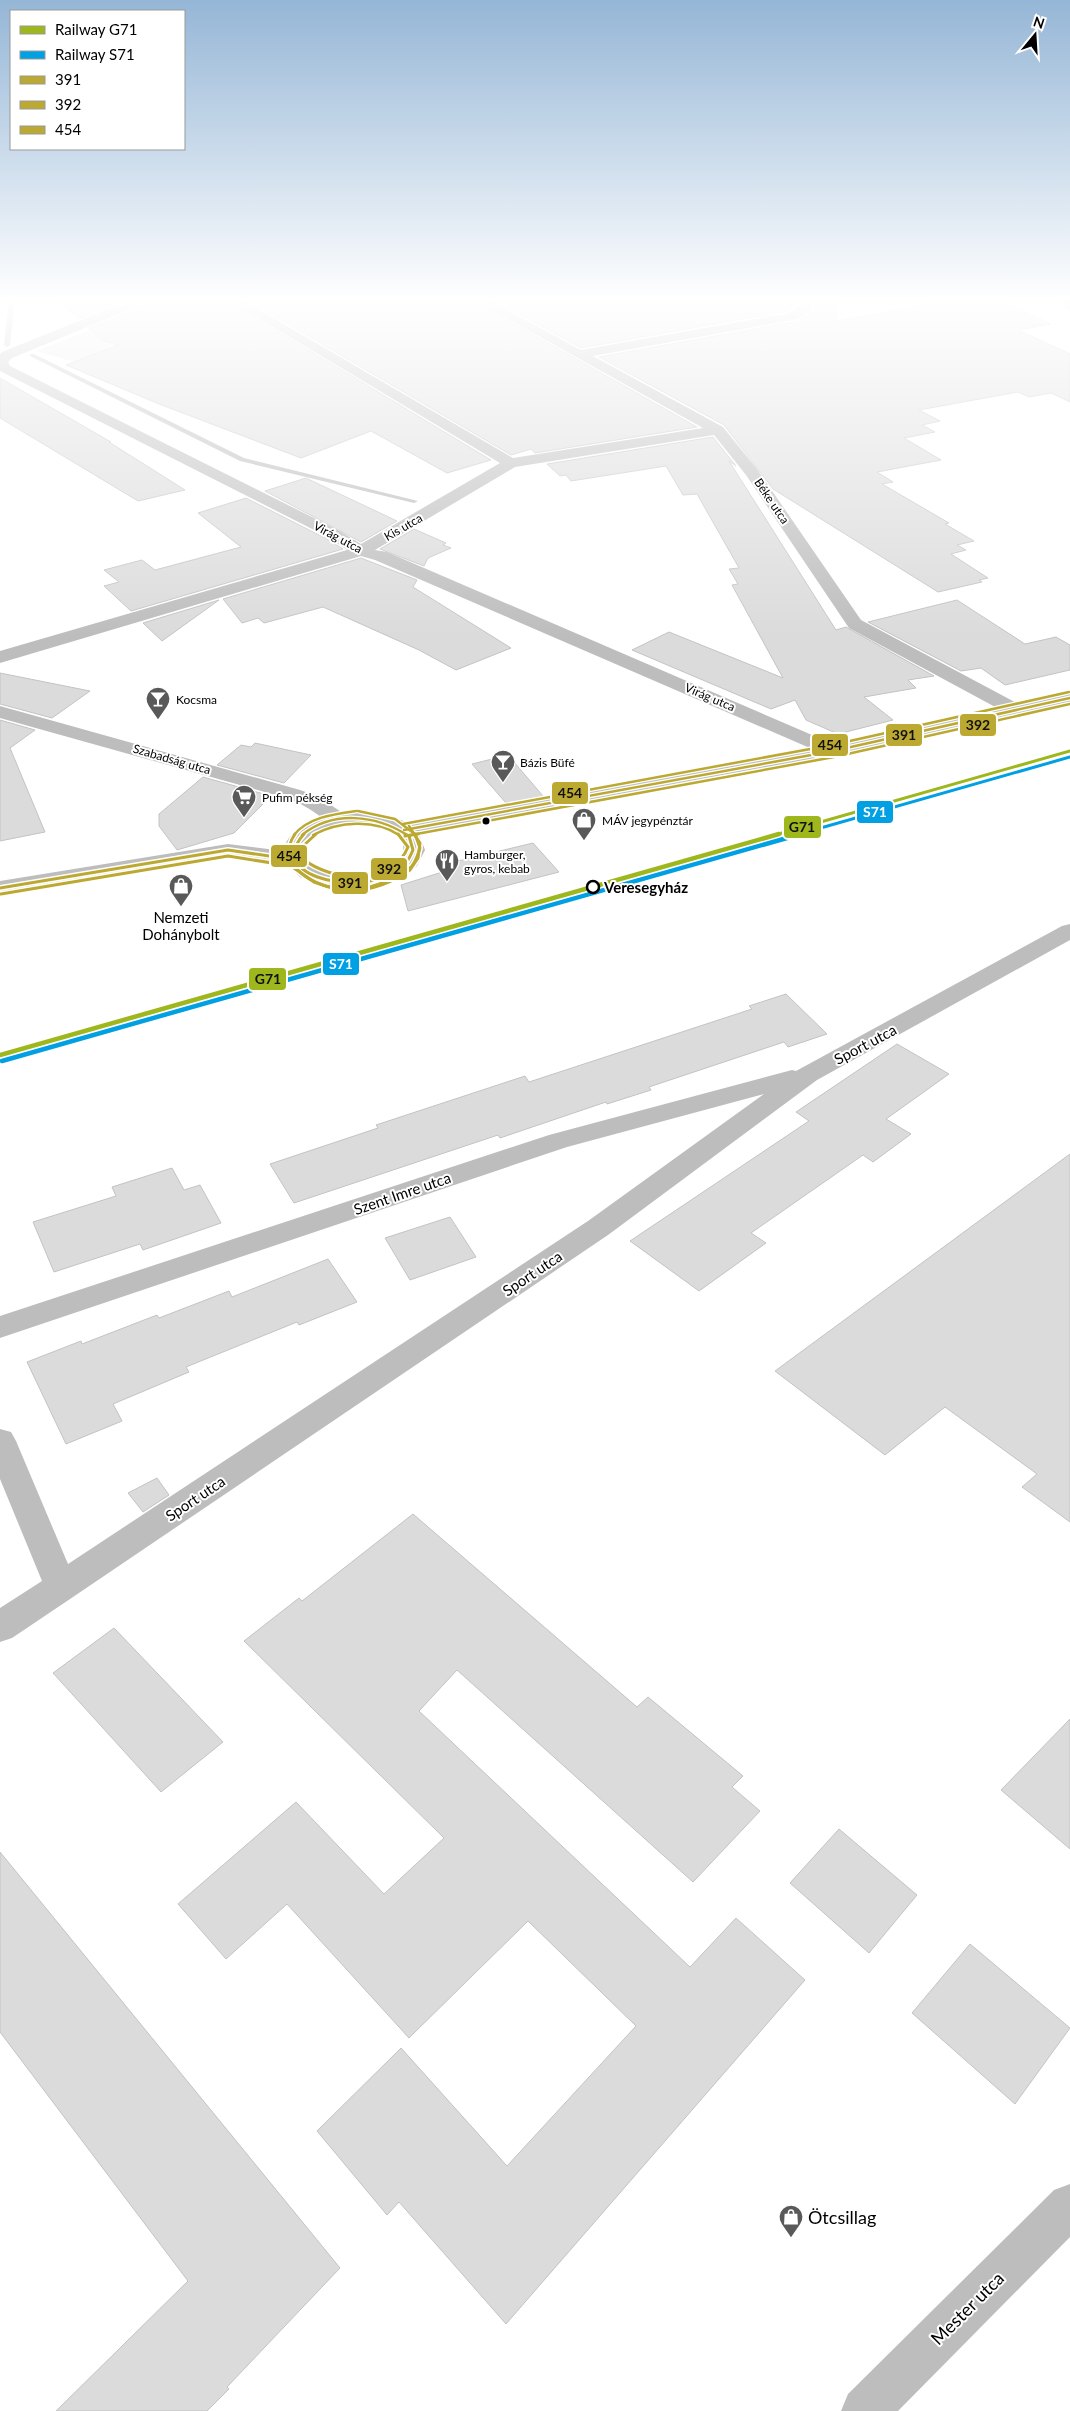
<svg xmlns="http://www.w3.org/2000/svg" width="1070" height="2411" viewBox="0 0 1070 2411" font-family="Lato,sans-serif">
<rect width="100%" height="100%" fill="#fff"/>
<path fill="#e8e8e8" d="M169,299H224L239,307L89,366L36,351Z"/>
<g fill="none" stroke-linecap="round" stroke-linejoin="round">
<path fill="#bababa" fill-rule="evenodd" d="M9,299H15L10,345L7,347L4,345Z
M30,354H34L244,458L418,501L414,503L240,461L30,356Z"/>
</g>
<path fill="#dbdbdb" stroke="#c3c3c3" d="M57,299H128L79,319Z
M152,299H224L491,460L447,473L371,431L301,458L159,404L66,365L119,345L102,340L89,328L149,304Z
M245,299H470L697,427L535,453L531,449L511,455Z
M491,299L676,301L801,299L788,311L581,348Z
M813,299H836L837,321L958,299H997L1051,324L1018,330L1070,354V402L1051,393L1029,397L1018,392L919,410L940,421L922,425L935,432L904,438L941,460L877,472L893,482L882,484L949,523L945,524L974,541L957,545L966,550L951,554L988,578L979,580L982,582L938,592L773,489L724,425L599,357L798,321L812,312L815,304Z
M0,378L111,442H109L185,490L138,501L0,418Z
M713,437L736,466L729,461L836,630L846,627L934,676L908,680L916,688L864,697L893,720L838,734L806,720L795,700L771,709L632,650L669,632L783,678L732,585L738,584L729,569L739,568L697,494L683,495L666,466L571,481L566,475L560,476L547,464Z
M306,478L397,521L361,542L265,491Z
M246,498L325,538L343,549L131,611L104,586L119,582L104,570L142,560L155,570L241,547L198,513Z
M414,529L446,543L443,545L451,548L428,558L424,566L380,549Z
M361,558L417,580L413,587L511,648L456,670L419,650L323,607L264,623L258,618L242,623L223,599Z
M219,600L162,641L143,623Z
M957,600L1025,644L1056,637L1070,645V670L1005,685L981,668L961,671L868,622Z
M0,673L90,691L52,718L0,704Z
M0,720L35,730L10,748L45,832L0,841Z
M255,743L311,755L284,783L217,765L241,745L251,747Z
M508,755L543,796L506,803L472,764Z
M203,777L271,796L234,833L177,850L159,826V814Z
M533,843L559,872L408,911L401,885L458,867L454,862Z
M786,994L827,1034L788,1047L784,1042L649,1087L651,1090L607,1104L606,1102L500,1138L498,1135L294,1203L270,1164L378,1128L376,1125L525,1076L529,1082L752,1009L749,1006Z
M897,1044L949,1074L886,1119L911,1134L873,1162L863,1155L751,1233L766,1243L699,1291L630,1241L809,1121L796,1112Z
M1070,1154V1522L1022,1487L1037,1474L945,1407L885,1455L775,1371Z
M172,1168L184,1190L200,1185L221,1223L143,1250L140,1244L54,1272L33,1222L116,1196L112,1187Z
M450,1217L476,1257L410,1280L385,1238Z
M328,1259L357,1302L299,1325L297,1322L186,1367L189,1372L113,1404L122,1421L66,1444L27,1362L81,1341L82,1344L157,1315L159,1318L229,1291L232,1297Z
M157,1478L169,1495L143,1512L128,1493Z
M413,1514L637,1707L648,1697L743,1776L732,1787L760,1811L693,1882L457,1670L419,1711L690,1967L736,1918L805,1980L506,2324L399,2202L387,2215L317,2131L401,2048L507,2166L636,2026L528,1921L409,2038L287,1904L226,1959L178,1904L296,1802L384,1894L444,1838L244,1641L299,1598L302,1601Z
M114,1628L223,1742L161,1792L53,1673Z
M1070,1719V1849L1001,1790Z
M839,1829L917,1895L869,1953L790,1883Z
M0,1852L340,2268L227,2387L229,2389L207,2411H56L188,2281L0,2032Z
M970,1944L1070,2028L1015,2104L912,2013Z"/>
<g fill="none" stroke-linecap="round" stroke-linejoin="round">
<path fill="#bdbdbd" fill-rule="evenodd" d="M133,299H150L148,302L12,358L8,362L10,366L338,530L361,544L500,463L226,299H241L513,458L703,428L472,299H487L581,350L789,313L799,306L803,300H811L813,303L810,311L798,319L593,356L723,427L757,469L861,620L1024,707L1027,711L1024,715L1017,717L1010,715L849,628L746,475L714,435L515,467L375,550L387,552L840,747L843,751L840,755L833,757L826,755L375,560L361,556L0,663V651L347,550L326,536L0,371V354L2,352Z
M0,706L300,790L317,796L346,815L350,819L346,823C330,828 318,813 304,806C299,802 292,801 286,798L0,718Z
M1070,924V940L817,1080L608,1235L73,1597L12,1638L0,1642V1608L42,1581L0,1479V1429L11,1432L16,1441L68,1564L588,1221L764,1094L567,1147L0,1338V1316L549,1135L792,1070L796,1071L1062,926Z
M1070,2184V2237L898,2411H841L848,2394L1054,2190Z"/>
<path fill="#bdbdbd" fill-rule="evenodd" d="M1070,692V704L833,757L419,834L425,850L417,866L407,875L384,885L363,890H338L326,887L300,877L288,865L228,856L0,895V881L228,844L284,851C287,822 335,809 359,811C376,812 393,816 408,823L833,745ZM357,823C376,825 413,830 401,858C375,880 334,886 308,861L306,845C316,828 340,825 357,823Z"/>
<path fill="#bfbfbf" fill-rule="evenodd" d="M1052,299H1066L1070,301V311Z"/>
<defs>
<path id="bus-1-far1" d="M404,830L833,751L1070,698
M302,835C333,810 376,815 407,835"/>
<path id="bus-1" d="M304,834C262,880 373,900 405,864C409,860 411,854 413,850L409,836L405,834
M0,888L228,850L296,860"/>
<path id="bus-2-far1" d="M409,826L415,835
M313,835C339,821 375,819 399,835
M411,835L834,757L1070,704"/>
<path id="bus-2" d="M316,834L302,847L303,859C332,882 392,887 408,847L398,834
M405,836L418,834
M1,894L228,856L291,866L314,882L326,886L341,889L370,887L398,878L410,870L418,858L420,843L414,834"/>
<path id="bus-3-far1" d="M358,811L395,819L416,835
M403,824L832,745L1069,692
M294,835C308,817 335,814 356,811"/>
<path id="bus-3" d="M295,834C273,866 317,888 345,890C368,892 396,883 412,866C416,861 418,854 420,848L415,834"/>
</defs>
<use href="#bus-1-far1" stroke="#fff" stroke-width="5"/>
<use href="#bus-1" stroke="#fff" stroke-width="6"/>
<use href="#bus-2-far1" stroke="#fff" stroke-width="5"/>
<use href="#bus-2" stroke="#fff" stroke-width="6"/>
<use href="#bus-3-far1" stroke="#fff" stroke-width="5"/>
<use href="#bus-3" stroke="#fff" stroke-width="6"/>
<use href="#bus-1-far1" stroke="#bca932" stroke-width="2.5"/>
<use href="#bus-1" stroke="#bca932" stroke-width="3"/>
<use href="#bus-2-far1" stroke="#bca932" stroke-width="2.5"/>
<use href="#bus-2" stroke="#bca932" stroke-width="3"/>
<use href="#bus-3-far1" stroke="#bca932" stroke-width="2.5"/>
<use href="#bus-3" stroke="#bca932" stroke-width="3"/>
<defs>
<path id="rail-1-far1" d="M775,835L1070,751"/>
<path id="rail-1" d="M0,1055L779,834"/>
<path id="rail-2-far1" d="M796,835L1070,757"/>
<path id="rail-2" d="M2,1061L801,834"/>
</defs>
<use href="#rail-1-far1" stroke="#fff" stroke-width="5.5"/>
<use href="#rail-1" stroke="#fff" stroke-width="8"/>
<use href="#rail-2-far1" stroke="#fff" stroke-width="5.5"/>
<use href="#rail-2" stroke="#fff" stroke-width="8"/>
<use href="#rail-1-far1" stroke="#9eb71c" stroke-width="3"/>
<use href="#rail-1" stroke="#9eb71c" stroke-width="4.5"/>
<use href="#rail-2-far1" stroke="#00a0e3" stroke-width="3"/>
<use href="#rail-2" stroke="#00a0e3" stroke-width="4.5"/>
</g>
<linearGradient id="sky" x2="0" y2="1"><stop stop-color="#95b6d6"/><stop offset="0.47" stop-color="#fff"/><stop offset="1" stop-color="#fff" stop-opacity="0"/></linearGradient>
<rect width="1070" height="637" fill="url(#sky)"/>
<defs>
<symbol id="bar-pin" viewBox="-11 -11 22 30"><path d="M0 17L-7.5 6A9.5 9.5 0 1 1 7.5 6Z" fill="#595959" stroke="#fff"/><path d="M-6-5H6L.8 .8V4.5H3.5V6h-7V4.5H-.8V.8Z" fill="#fff"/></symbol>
<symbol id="supermarket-pin" viewBox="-11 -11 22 30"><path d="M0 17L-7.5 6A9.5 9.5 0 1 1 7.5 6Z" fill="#595959" stroke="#fff"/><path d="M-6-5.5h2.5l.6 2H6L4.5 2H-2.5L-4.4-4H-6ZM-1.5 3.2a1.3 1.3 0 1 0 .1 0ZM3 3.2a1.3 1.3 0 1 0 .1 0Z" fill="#fff"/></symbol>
<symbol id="shop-pin" viewBox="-11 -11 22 30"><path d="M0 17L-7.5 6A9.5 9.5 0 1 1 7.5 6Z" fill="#595959" stroke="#fff"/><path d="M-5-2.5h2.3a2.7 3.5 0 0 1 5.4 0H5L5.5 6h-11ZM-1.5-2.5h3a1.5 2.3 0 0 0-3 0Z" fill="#fff"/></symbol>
<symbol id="restaurant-pin" viewBox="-11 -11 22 30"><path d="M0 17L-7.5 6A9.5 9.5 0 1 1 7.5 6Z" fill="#595959" stroke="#fff"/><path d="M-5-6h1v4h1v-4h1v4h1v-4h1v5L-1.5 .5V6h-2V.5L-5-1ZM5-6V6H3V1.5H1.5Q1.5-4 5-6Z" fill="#fff"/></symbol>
</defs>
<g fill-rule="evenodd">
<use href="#bar-pin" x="144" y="685" width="28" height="38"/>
<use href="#bar-pin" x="489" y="748" width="28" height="38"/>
<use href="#supermarket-pin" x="230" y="783" width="28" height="38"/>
<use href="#shop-pin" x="570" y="806" width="28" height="38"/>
<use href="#restaurant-pin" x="433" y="847" width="28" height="38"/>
<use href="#shop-pin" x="167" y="872" width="28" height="38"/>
<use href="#shop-pin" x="777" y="2203" width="28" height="38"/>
</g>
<circle fill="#000" stroke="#fff" stroke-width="2" cx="486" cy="821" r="4.5"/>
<circle fill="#fff" stroke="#000" stroke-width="2.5" cx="593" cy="887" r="6"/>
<g text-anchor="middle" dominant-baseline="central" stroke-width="4" stroke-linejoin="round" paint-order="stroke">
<g font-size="12" fill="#000" stroke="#fff">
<text transform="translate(772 501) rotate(56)">Béke utca</text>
<text transform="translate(403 527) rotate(-30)">Kis utca</text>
<text transform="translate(338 537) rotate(28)">Virág utca</text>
<text transform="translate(710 697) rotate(23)">Virág utca</text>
<text transform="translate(172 759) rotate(16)">Szabadság utca</text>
</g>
<g font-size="12" fill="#000" stroke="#fff" text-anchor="start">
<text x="176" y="699">Kocsma</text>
<text x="520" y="762">Bázis Büfé</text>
<text x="262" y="797">Pufim pékség</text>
<text x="602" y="820">MÁV jegypénztár</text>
<text x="464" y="854">Hamburger,<tspan x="464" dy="14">gyros, kebab</tspan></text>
</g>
<g font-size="15" font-weight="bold" fill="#000" stroke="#fff" text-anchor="start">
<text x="604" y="887">Veresegyház</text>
</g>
<g font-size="15" fill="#000" stroke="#fff">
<text x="181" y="917">Nemzeti<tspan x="181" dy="17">Dohánybolt</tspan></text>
</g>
<g font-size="15" fill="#000" stroke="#fff">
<text transform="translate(865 1044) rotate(-28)">Sport utca</text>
<text transform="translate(402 1193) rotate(-19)">Szent Imre utca</text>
<text transform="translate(532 1273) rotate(-34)">Sport utca</text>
<text transform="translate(195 1498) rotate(-34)">Sport utca</text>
</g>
<g font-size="18" fill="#000" stroke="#fff" text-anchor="start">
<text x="808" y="2217">Ötcsillag</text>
</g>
<g font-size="18" fill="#000" stroke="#fff">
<text transform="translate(967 2308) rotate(-45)">Mester utca</text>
</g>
</g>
<g stroke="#fff" stroke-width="2">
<rect x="959" y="713" width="38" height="24" rx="5" fill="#bca932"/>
<rect x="885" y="723" width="38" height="24" rx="5" fill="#bca932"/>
<rect x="811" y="733" width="38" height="24" rx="5" fill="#bca932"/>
<rect x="551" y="781" width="38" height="24" rx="5" fill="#bca932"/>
<rect x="856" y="800" width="38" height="24" rx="5" fill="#00a0e3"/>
<rect x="783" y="815" width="39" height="24" rx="5" fill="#9eb71c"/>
<rect x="270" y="844" width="38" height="24" rx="5" fill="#bca932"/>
<rect x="370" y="857" width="38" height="24" rx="5" fill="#bca932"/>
<rect x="331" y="871" width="38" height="24" rx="5" fill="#bca932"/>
<rect x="322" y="952" width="38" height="24" rx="5" fill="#00a0e3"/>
<rect x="248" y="967" width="39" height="24" rx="5" fill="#9eb71c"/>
</g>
<g font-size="14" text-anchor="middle" font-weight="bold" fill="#fff">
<text x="875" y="817">S71</text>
<text x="341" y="969">S71</text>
</g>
<g font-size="14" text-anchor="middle" font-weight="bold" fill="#111">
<text x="978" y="730">392</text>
<text x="904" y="740">391</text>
<text x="830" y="750">454</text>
<text x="570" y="798">454</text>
<text x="802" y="832">G71</text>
<text x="289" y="861">454</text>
<text x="389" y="874">392</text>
<text x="350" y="888">391</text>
<text x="268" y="984">G71</text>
</g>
<rect x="10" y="10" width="175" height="140" fill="#ffffff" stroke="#999999"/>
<rect x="20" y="26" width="25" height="8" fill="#9eb71c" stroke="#999999"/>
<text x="55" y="35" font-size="15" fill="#000000">Railway G71</text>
<rect x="20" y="51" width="25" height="8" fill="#00a0e3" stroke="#999999"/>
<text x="55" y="60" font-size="15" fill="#000000">Railway S71</text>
<rect x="20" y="76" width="25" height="8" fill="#bca932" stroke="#999999"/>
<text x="55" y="85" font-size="15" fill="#000000">391</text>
<rect x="20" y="101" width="25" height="8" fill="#bca932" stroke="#999999"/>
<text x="55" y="110" font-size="15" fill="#000000">392</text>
<rect x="20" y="126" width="25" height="8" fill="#bca932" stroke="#999999"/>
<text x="55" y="135" font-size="15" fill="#000000">454</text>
<g transform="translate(1035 35) rotate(18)" stroke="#ffffff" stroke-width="4" paint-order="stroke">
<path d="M0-4L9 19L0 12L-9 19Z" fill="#000000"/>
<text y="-8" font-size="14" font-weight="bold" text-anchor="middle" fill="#000000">N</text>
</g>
</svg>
